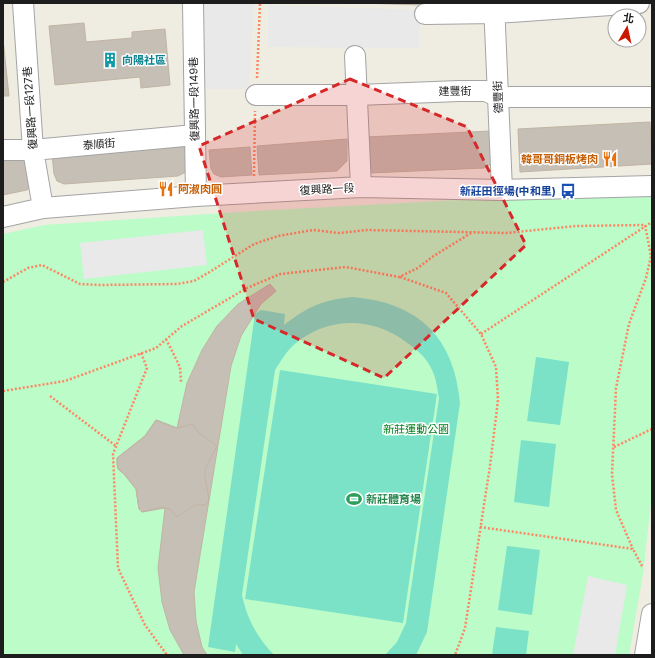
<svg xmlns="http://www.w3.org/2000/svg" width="655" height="658" viewBox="0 0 655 658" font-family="Inter,'Noto Sans TC',sans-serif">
<rect width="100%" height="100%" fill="#efece2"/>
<path fill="#bbfcc9" d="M652,194V493L643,574L629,655H3V234L44,225L254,211L458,200Z"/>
<path fill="#7be2c8" d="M353,297C419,303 454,337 460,403L427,632L416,655H385L397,642L406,623L439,398C437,387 436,377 431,368C426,357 416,349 406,342C373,317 329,316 296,343C287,350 281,361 275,370L242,595C247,619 257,637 274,655H243L236,644L235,652L208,647L255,314L261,310L285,314L284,325C309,306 322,300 353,297Z
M536,357L569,362L560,425L527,421Z
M280,370L437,394L403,623L245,599Z
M521,440L556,444L549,507L514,502Z
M507,546L540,550L532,615L498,610Z
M496,627L529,631L526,655H492Z"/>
<path fill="#e9e9e9" d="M201,3H254L249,89H201Z
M268,3H270L271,5L419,10V48L268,47Z
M203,230L207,265L84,279L80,243Z
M588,576L627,585L615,655H573Z"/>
<path fill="#c6bfb5" stroke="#c1b4a3" d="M359,3H455L454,6Z
M84,23L86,42L132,38V32L165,29L170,85L141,88L140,77L55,85L49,26Z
M3,39L9,96H3Z
M650,122L652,164L520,172L518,129Z
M490,131L492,157L490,165L484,168L370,173L366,137Z
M347,139V161L337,171L259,175L257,146Z
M187,145L186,172L178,176L64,184L57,181L54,174L52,155Z
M250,147L252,175L221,177L214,174L211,169L209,150Z
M27,152L32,186L27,190L3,195V157Z
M270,284L276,291L261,304L241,336L231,366L194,592L196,621L202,647L207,655H184L170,630L162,602L158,568L165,508L142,512L139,509L136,489L124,474L118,469L117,458L145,436L156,420L177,428L187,383L202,350L217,326L238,304Z
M156,420L177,428L193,424L198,432L217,446L205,469V476L209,500L208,502L205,505H195L177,517L170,509L161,507L142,512L139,509L136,489L124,474L118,469L117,465V458L145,436Z"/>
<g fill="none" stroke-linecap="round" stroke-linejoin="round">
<defs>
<path id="minor" d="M23,3L33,150L43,208
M193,3L196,196
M494,3L502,190
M425,14L496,13L639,3
M355,56L361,187
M256,95H358L459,91H486L498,97H652
M3,150H33L195,135
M3,217L43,208L196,196L361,187L502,190L652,186
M645,655L652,614"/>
</defs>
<use href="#minor" stroke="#a4a4a4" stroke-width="22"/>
<path stroke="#ff8662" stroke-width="2.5" stroke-dasharray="2 2" stroke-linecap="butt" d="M257,78L260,3
M254,176L255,111
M400,277L446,293L481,334L496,367L498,400L490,466L465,628L455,655
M3,282L28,268L42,265L80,284L100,285L177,284L194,281L208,273L254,244L278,236L313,230L339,233L367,230L506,233L576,226L645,225L651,256L646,278L629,324L616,388L612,474L616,510L633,549
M481,334L652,222
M166,339L180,367L181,382
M141,353L147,368L113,454L118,568L145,625L167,655
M3,391L65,381L156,348L182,326L247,288L280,274L346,267L399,277L418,268L432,257L471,233
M50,396L116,446
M614,447L652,429
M480,527L633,549L643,568"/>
<use href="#minor" stroke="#fff" stroke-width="20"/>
</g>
<path fill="#d62828" fill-opacity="0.2" stroke="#d62828" stroke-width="3" stroke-dasharray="8 5" stroke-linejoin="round" d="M350,79L467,127L526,245L384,378L254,319L199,146Z"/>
<defs>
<symbol id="building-bare" viewBox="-9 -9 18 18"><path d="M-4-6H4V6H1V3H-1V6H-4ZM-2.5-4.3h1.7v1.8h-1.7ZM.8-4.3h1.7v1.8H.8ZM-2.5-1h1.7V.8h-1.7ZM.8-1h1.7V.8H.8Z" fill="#0f9aa8" stroke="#fff" stroke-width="2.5" paint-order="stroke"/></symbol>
<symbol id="restaurant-bare" viewBox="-9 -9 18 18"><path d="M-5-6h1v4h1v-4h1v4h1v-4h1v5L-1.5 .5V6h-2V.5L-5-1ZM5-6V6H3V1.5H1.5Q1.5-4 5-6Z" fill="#e8710a" stroke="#fff" stroke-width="2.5" paint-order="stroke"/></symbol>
<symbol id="bus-bare" viewBox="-9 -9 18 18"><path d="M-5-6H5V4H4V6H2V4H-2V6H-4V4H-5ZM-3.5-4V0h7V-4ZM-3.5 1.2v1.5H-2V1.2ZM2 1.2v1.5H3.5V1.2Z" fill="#1a4fb4" stroke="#fff" stroke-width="2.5" paint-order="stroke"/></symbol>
<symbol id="stadium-bare" viewBox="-9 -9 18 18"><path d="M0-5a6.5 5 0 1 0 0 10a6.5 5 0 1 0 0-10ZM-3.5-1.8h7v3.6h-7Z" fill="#2e9e5b" stroke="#fff" stroke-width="2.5" paint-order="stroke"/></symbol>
</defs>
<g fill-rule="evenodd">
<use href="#building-bare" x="99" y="49" width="22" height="22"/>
<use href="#restaurant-bare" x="599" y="148" width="22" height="22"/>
<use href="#restaurant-bare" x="155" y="178" width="22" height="22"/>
<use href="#bus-bare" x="557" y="180" width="22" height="22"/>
<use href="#stadium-bare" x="343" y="488" width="22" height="22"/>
</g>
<g text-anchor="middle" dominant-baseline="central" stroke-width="3" stroke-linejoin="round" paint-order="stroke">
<g font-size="11" font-weight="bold" fill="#0d838f" stroke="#fff" text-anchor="start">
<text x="122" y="60">向陽社區</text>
</g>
<g font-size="11" fill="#1d1d1d" stroke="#fff">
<text transform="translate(455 91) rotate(-1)">建豐街</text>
<text transform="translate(498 97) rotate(-92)">德豐街</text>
<text transform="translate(194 99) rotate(-91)">復興路一段149巷</text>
<text transform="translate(30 108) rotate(-94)">復興路一段127巷</text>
<text transform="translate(99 144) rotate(-5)">泰順街</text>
<text transform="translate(327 189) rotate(-3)">復興路一段</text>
</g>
<g font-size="11" font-weight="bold" fill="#c56008" stroke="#fff" text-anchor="end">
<text x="598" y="159">韓哥哥銅板烤肉</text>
<text x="178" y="189" text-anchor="start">阿淑肉圓</text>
</g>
<g font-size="11" font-weight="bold" fill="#164399" stroke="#fff" text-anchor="end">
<text x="556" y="191">新莊田徑場(中和里)</text>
</g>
<g font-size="11" fill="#06801f" stroke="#fff">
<text x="416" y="429">新莊運動公園</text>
</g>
<g font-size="11" font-weight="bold" fill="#27864d" stroke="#fff" text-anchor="start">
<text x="366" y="499">新莊體育場</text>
</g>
</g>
<rect width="655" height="658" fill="none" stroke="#1d1d1d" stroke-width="8"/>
<g transform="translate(627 28) rotate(9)"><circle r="19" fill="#ffffff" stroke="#a5a5a5"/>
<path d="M0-3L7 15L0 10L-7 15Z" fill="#c91a00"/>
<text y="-6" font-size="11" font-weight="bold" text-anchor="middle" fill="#1d1d1d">北</text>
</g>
</svg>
